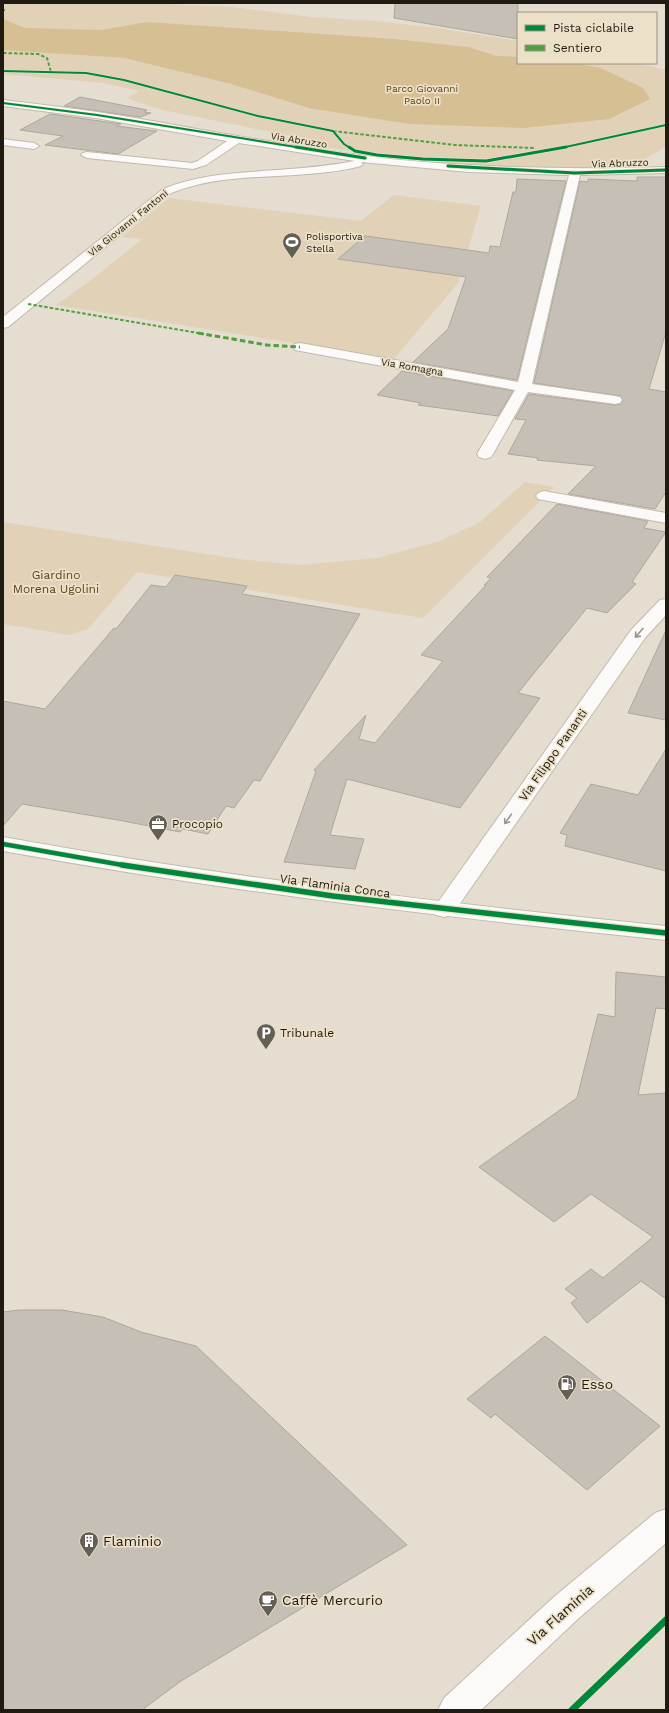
<svg xmlns="http://www.w3.org/2000/svg" width="669" height="1713" viewBox="0 0 669 1713" font-family="'Work Sans',sans-serif">
<rect width="100%" height="100%" fill="#e5ddd0"/>
<path fill="#e0d1b7" d="M3,3H145L232,7L311,17L375,21L438,28L518,41V63H637L666,70V147L627,168L575,170L516,168L422,161L303,144L310,140L158,109L127,98L140,91L102,83L3,74Z
M394,195L481,206L458,283L394,359L56,305L94,278L142,239L122,237L169,198L361,221Z
M525,482L554,487L423,618L137,572L88,629L69,635L3,624V522L238,559L301,565L377,558L440,541L480,522Z"/>
<path fill="#d7bf94" d="M3,19L25,28L101,30L147,22L394,39L468,47L497,56L518,57V63H574L601,68L643,88L650,99L609,119L524,128L409,124L309,108L231,84L125,58L3,50Z"/>
<path fill="#c6bfb5" stroke="#aca79d" d="M395,3H518V39L394,18Z
M80,97L147,110L144,112L151,113L140,117L64,106Z
M50,114L121,124L116,126L157,131L118,154L45,145L63,136L20,130Z
M637,177H666V332L649,389L666,392V492L655,509L568,494L596,466L537,460L538,458L508,454L526,420L515,419L529,394L615,405L620,404L623,401L620,396L534,383L580,181L588,182V179L637,181Z
M517,179L566,181L517,380L413,362L448,329L466,277L338,259L365,236L489,253L490,246L500,247L513,192H516Z
M402,371L513,391L498,416L418,405L421,403L377,395Z
M557,504L648,521L644,528L666,532L632,582L636,584L607,613L587,608L518,693L540,698L460,808L347,779L330,835L364,839L355,869L284,862L316,771L314,770L366,715L359,739L375,743L443,661L421,655L486,585H484L491,578L487,577Z
M175,575L247,586L242,594L360,614L260,781L254,780L234,808L226,806L208,834L183,829L180,832L118,820L22,804L3,826V701L45,709L114,628L116,629L151,585L166,587Z
M666,630V720L628,713Z
M666,749V871L565,846L567,835L560,833L591,784L638,795Z
M616,972L666,977V1009L656,1008L638,1095L666,1093V1299L641,1281L587,1323L571,1303L577,1298L565,1289L591,1269L603,1278L653,1237L591,1194L554,1222L479,1167L577,1098L598,1014L615,1017Z
M19,1310H62L103,1317L141,1332L196,1346L407,1545L181,1681L142,1710H3V1312Z
M545,1336L660,1426L587,1490L495,1414L491,1418L467,1399Z"/>
<g fill="none" stroke-linecap="round" stroke-linejoin="round">
<defs>
<path id="minor" d="M3,100C45,105 87,110 129,117C217,132 303,149 391,159C483,168 574,170 666,167V173L580,175L532,384L615,396L620,397L622,400L620,403L615,404L528,392L493,454L491,457L485,459L479,457L477,454L515,390L300,351L295,350L293,347L295,344L300,343L518,382L569,175L469,172L361,162L363,164L361,166C299,182 231,169 171,193L8,327L3,328V317L163,189C199,174 238,173 277,170C303,168 329,166 355,161L239,143L206,165L193,169L87,158L81,155L83,153L87,152L192,163L198,161L227,141L96,118L3,106Z
M3,139L34,143L39,146L34,149L3,145Z
M544,491L666,513V523L538,499L536,496L538,493Z
M666,599V615L645,638L452,915L444,917L436,915L433,910L436,905L631,630L660,600Z"/>
<path id="tertiary" d="M3,837C223,877 444,903 666,926V940C444,917 223,891 3,851Z
M666,1509V1543L579,1618L481,1710H438L444,1698L555,1596L655,1513Z"/>
</defs>
<use href="#minor" stroke="#c0baaf" stroke-width="2"/>
<use href="#tertiary" stroke="#c0baaf" stroke-width="2"/>
<use href="#minor" fill="#fbfaf8" fill-rule="evenodd"/>
<use href="#tertiary" fill="#fbfaf8" fill-rule="evenodd"/>
<path stroke="#4fa13f" stroke-width="2" stroke-dasharray="3.5 2" stroke-linecap="butt" d="M3,10H5
M3,53L38,54L47,58L51,72
M333,131L455,145L534,148
M28,304L204,334"/>
<path stroke="#4fa13f" stroke-width="3" stroke-dasharray="5.5 3" stroke-linecap="butt" d="M198,333L267,345L300,347"/>
<defs>
<path id="cycleway-far4" d="M3,71L86,73L124,80L258,116L333,131L344,144L350,148
M3,103L97,115L302,148
M561,148L666,125"/>
<path id="cycleway-far3" d="M296,147L365,158
M349,147L355,151L377,155L423,159L486,161L566,147
M448,166L575,173L666,170"/>
<path id="cycleway-far2" d="M3,844L128,866"/>
<path id="cycleway-far1" d="M122,865L333,896L666,933"/>
<path id="cycleway" d="M572,1710L666,1620"/>
</defs>
<use href="#cycleway-far4" stroke="#ede0c8" stroke-width="3"/>
<use href="#cycleway-far3" stroke="#ede0c8" stroke-width="4.5"/>
<use href="#cycleway-far2" stroke="#ede0c8" stroke-width="6"/>
<use href="#cycleway-far1" stroke="#ede0c8" stroke-width="8"/>
<use href="#cycleway" stroke="#ede0c8" stroke-width="10"/>
<use href="#cycleway-far4" stroke="#00873e" stroke-width="2"/>
<use href="#cycleway-far3" stroke="#00873e" stroke-width="3"/>
<use href="#cycleway-far2" stroke="#00873e" stroke-width="4.5"/>
<use href="#cycleway-far1" stroke="#00873e" stroke-width="5.5"/>
<use href="#cycleway" stroke="#00873e" stroke-width="7"/>
</g>
<defs><path id="oneway-shaft" d="M-6 0H5M1.5-3L5.5 0L1.5 3" fill="none" stroke-width="1.6" stroke-linecap="round" stroke-linejoin="round"/></defs>
<g stroke="#989690">
<use href="#oneway-shaft" transform="translate(639 633) rotate(131)"/>
<use href="#oneway-shaft" transform="translate(508 819) rotate(125)"/>
</g>
<defs>
<symbol id="stadium-pin" viewBox="-11 -11 22 30"><path d="M0 17L-7.5 6A9.5 9.5 0 1 1 7.5 6Z" fill="#645f54" stroke="#ede0c8"/><path d="M0-5a6.5 5 0 1 0 0 10a6.5 5 0 1 0 0-10ZM-3.5-1.8h7v3.6h-7Z" fill="#fff"/></symbol>
<symbol id="office-pin" viewBox="-11 -11 22 30"><path d="M0 17L-7.5 6A9.5 9.5 0 1 1 7.5 6Z" fill="#645f54" stroke="#ede0c8"/><path d="M-6-3h4V-5.5h4V-3h4V5H-6ZM-1-4.5V-3h2v-1.5ZM-6 0V1H6V0Z" fill="#fff"/></symbol>
<symbol id="parking-pin" viewBox="-11 -11 22 30"><path d="M0 17L-7.5 6A9.5 9.5 0 1 1 7.5 6Z" fill="#645f54" stroke="#ede0c8"/><path d="M-3.5-5.5H1a3.5 3.5 0 0 1 0 7H-1V5.5H-3.5ZM-1-3.4V-.6H.8a1.4 1.4 0 0 0 0-2.8Z" fill="#fff"/></symbol>
<symbol id="fuel-pin" viewBox="-11 -11 22 30"><path d="M0 17L-7.5 6A9.5 9.5 0 1 1 7.5 6Z" fill="#645f54" stroke="#ede0c8"/><path d="M-5.5-6h7V0h2V4h1.3V-2.5L3-4.5l.8-.8L6-3V5H2.5V1h-1V6h-7ZM-4.2-4.7v3.2H.2V-4.7Z" fill="#fff"/></symbol>
<symbol id="building-pin" viewBox="-11 -11 22 30"><path d="M0 17L-7.5 6A9.5 9.5 0 1 1 7.5 6Z" fill="#645f54" stroke="#ede0c8"/><path d="M-4-6H4V6H1V3H-1V6H-4ZM-2.5-4.3h1.7v1.8h-1.7ZM.8-4.3h1.7v1.8H.8ZM-2.5-1h1.7V.8h-1.7ZM.8-1h1.7V.8H.8Z" fill="#fff"/></symbol>
<symbol id="cafe-pin" viewBox="-11 -11 22 30"><path d="M0 17L-7.5 6A9.5 9.5 0 1 1 7.5 6Z" fill="#645f54" stroke="#ede0c8"/><path d="M-5.5-4.5H6V0H3Q3 3.5 0 3.5H-2.5Q-5.5 3.5-5.5 0ZM3-3.2v2h1.7v-2ZM-6 4.5H4V6H-6Z" fill="#fff"/></symbol>
</defs>
<g fill-rule="evenodd">
<use href="#stadium-pin" x="281" y="231" width="22" height="30"/>
<use href="#office-pin" x="147" y="813" width="22" height="30"/>
<use href="#parking-pin" x="255" y="1022" width="22" height="30"/>
<use href="#fuel-pin" x="556" y="1373" width="22" height="30"/>
<use href="#building-pin" x="78" y="1530" width="22" height="30"/>
<use href="#cafe-pin" x="257" y="1589" width="22" height="30"/>
</g>
<g text-anchor="middle" dominant-baseline="central" stroke-width="3.5" stroke-linejoin="round" paint-order="stroke">
<g font-size="10" fill="#594317" stroke="#ede0c8">
<text x="422" y="88">Parco Giovanni<tspan x="422" dy="12">Paolo II</tspan></text>
</g>
<g font-size="10" fill="#1f1b12" stroke="#ede0c8">
<text transform="translate(299 140) rotate(9)">Via Abruzzo</text>
<text transform="translate(620 163) rotate(-2)">Via Abruzzo</text>
<text transform="translate(128 223) rotate(-39)">Via Giovanni Fantoni</text>
<text transform="translate(412 367) rotate(10)">Via Romagna</text>
</g>
<g font-size="10" fill="#1f1b12" stroke="#ede0c8" text-anchor="start">
<text x="306" y="236">Polisportiva<tspan x="306" dy="12">Stella</tspan></text>
</g>
<g font-size="12" fill="#594317" stroke="#ede0c8">
<text x="56" y="575">Giardino<tspan x="56" dy="14">Morena Ugolini</tspan></text>
</g>
<g font-size="12" fill="#1f1b12" stroke="#ede0c8">
<text transform="translate(553 755) rotate(-55)">Via Filippo Pananti</text>
<text transform="translate(335 886) rotate(8)">Via Flaminia Conca</text>
</g>
<g font-size="12" fill="#1f1b12" stroke="#ede0c8" text-anchor="start">
<text x="172" y="824">Procopio</text>
<text x="280" y="1033">Tribunale</text>
</g>
<g font-size="14" fill="#1f1b12" stroke="#ede0c8" text-anchor="start">
<text x="581" y="1384">Esso</text>
<text x="103" y="1541">Flaminio</text>
<text x="282" y="1600">Caffè Mercurio</text>
</g>
<g font-size="14" fill="#1f1b12" stroke="#ede0c8">
<text transform="translate(560 1615) rotate(-42)">Via Flaminia</text>
</g>
</g>
<rect width="669" height="1713" fill="none" stroke="#1f1b12" stroke-width="8"/>
<rect x="517" y="12" width="140" height="52" fill="#ede0c8" stroke="#9b917f"/>
<rect x="525" y="25" width="20" height="6" fill="#00873e" stroke="#9b917f"/>
<text x="553" y="32" font-size="12" fill="#1f1b12">Pista ciclabile</text>
<rect x="525" y="45" width="20" height="6" fill="#4fa13f" stroke="#9b917f"/>
<text x="553" y="52" font-size="12" fill="#1f1b12">Sentiero</text>
</svg>
